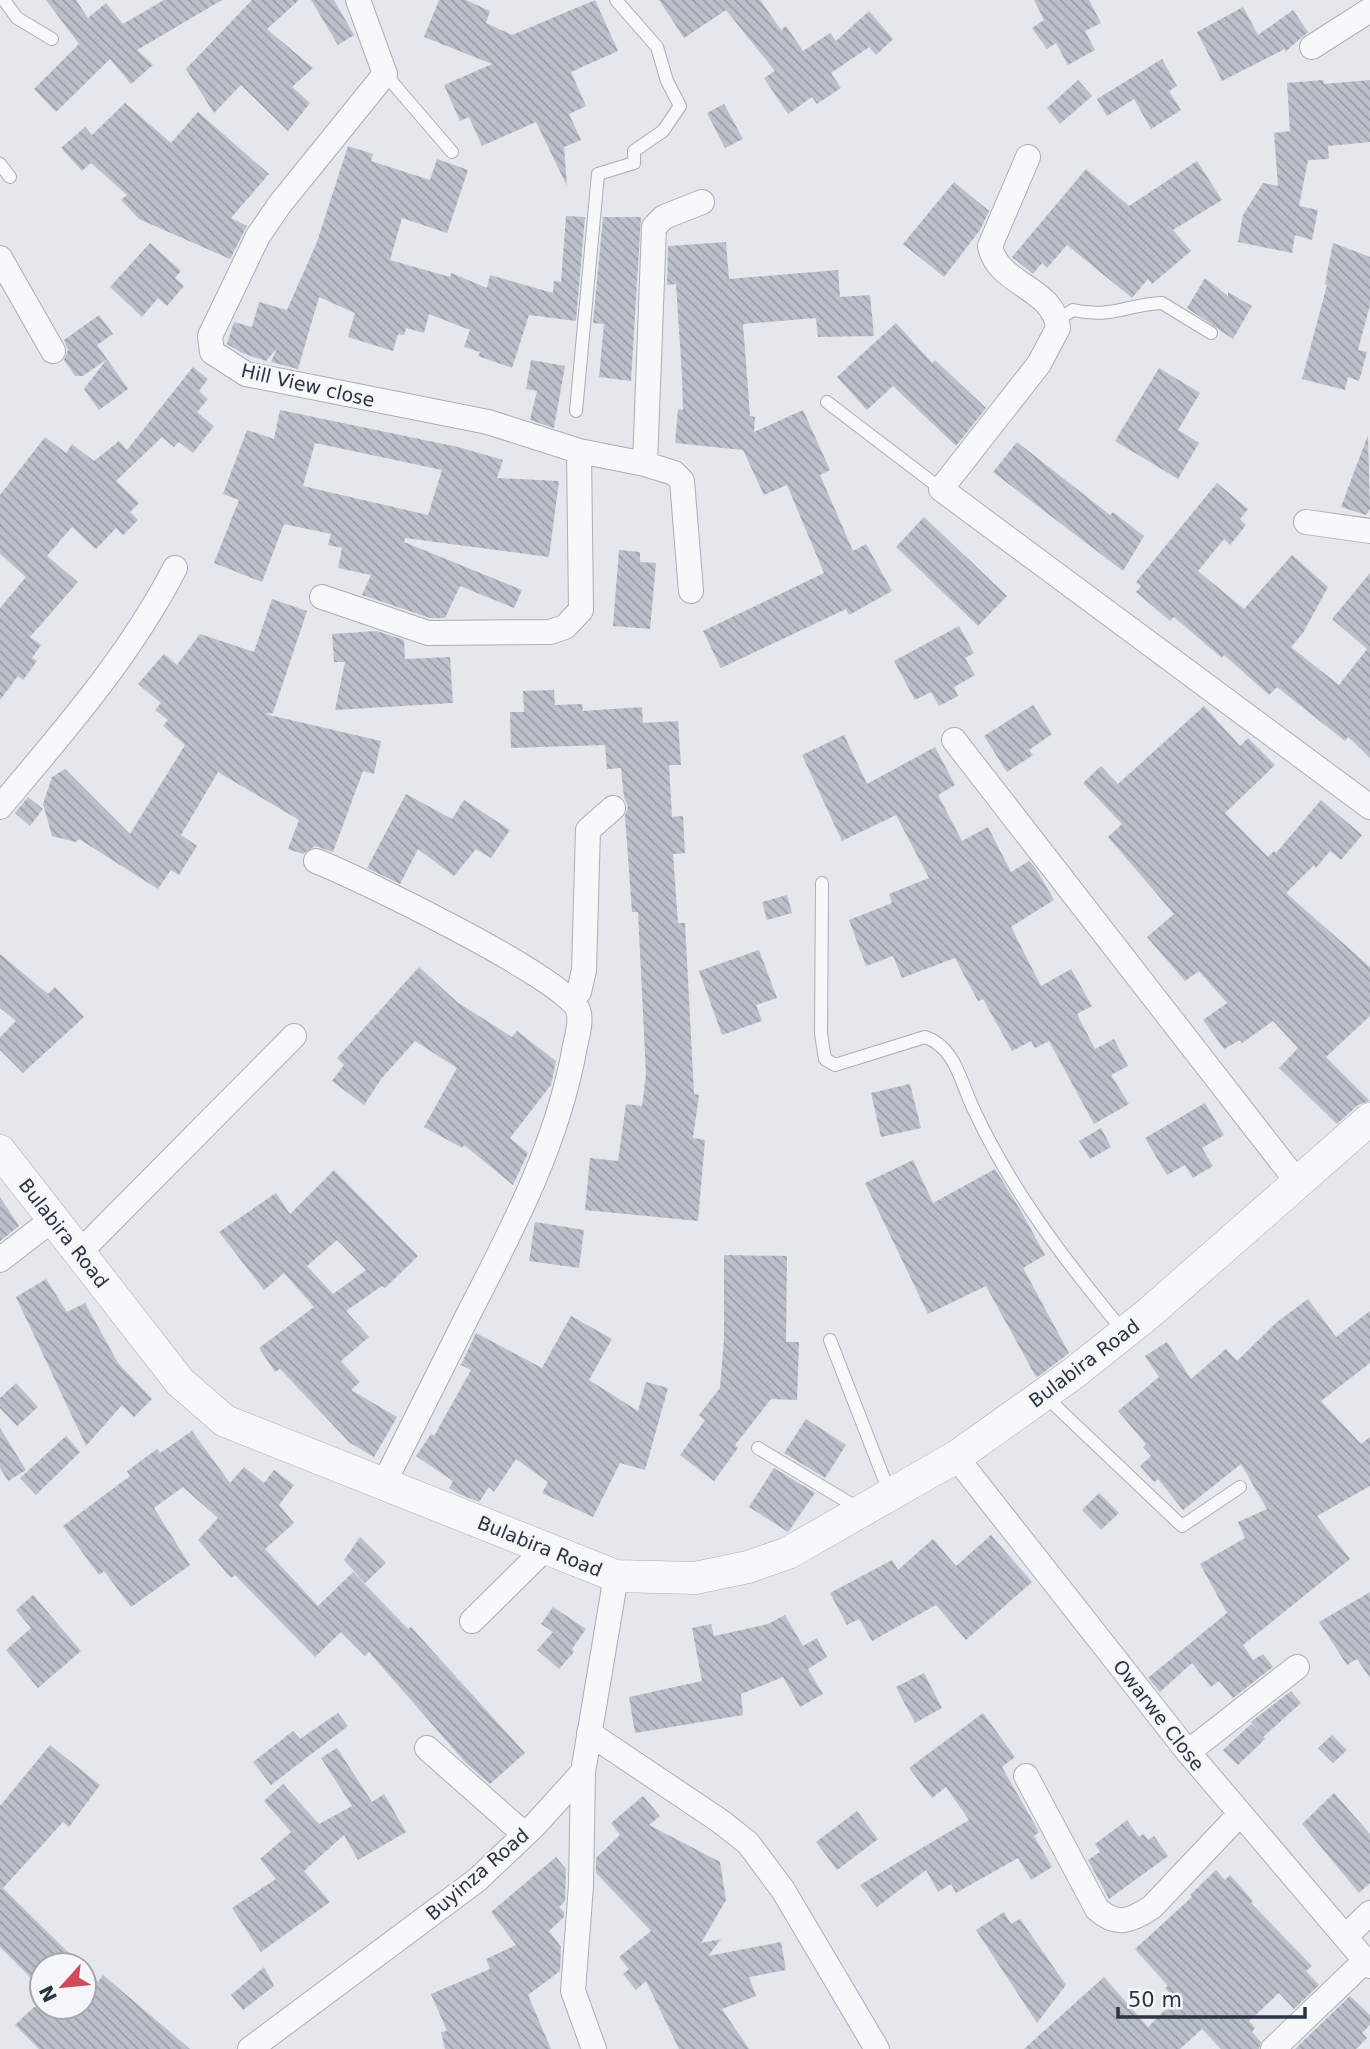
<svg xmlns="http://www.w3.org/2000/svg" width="1370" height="2049" viewBox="0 0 1370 2049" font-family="'DejaVu Sans',sans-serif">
<defs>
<pattern id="building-back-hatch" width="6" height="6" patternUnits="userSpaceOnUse" patternTransform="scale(1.75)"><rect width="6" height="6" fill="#bbc0ca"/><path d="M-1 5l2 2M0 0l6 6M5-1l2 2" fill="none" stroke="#989da6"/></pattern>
</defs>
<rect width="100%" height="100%" fill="#e4e7ec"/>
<path fill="url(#building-back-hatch)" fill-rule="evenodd" d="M46,0H76L88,18L106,3L123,24L164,0H222L137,50L153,65L131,84L110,59L56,112L34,89L79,44Z
M252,0H299L267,29L313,68L292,87L310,103L288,131L241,85L214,113L186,69Z
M311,0H334L354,35L338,45Z
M439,0H466L490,11L486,23L512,35L595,0L618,51L571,72L586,106L569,114L581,140L564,147L567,186L536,122L482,146L469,117L460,121L444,85L492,64L424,37Z
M659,0H760L781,30L786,26L803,51L830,33L836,41L869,11L893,39L876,55L869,47L831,73L841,88L817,104L812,97L788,114L764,78L775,71L726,10L684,38Z
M1034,0H1089L1101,23L1085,31L1095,50L1068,65L1056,43L1047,49L1032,28L1044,20Z
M1243,7L1258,35L1293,10L1308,32L1285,52V49L1222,81L1197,32Z
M1162,59L1177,86L1169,91L1181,110L1151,129L1134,99L1107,116L1097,99Z
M1078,80L1092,96L1060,124L1047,108Z
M1323,80L1324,84L1370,80V142L1328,146L1329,159L1308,160L1299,206L1318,210L1312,240L1295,235L1292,253L1238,242L1243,215L1263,183L1278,186L1274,133L1290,131L1287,83Z
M125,103L171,143L198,112L269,174L231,218L247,226L230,259L139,219L121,200L127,195L91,163L82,171L61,148L85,127L92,135Z
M724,104L743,139L725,148L707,113Z
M348,146L373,154L371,161L430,180L437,159L468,170L447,233L402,218L390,260L450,277L451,273L487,288L490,275L553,293L554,281L561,282L566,216L585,217L576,321L529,315L512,368L478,356L480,352L464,347L470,330L429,314L424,333L406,328L404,335L398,334L393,351L348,337L355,313L319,297L298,369L271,362L277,348L266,361L242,353L227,344L234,322L252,327L259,302L287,310L317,242Z
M1197,161L1222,200L1173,230L1191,251L1152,284L1148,279L1132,298L1067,245L1047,268L1042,263L1033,274L1012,257L1086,169L1129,206Z
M954,182L989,211L980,230L944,277L903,244Z
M603,217H641L631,381L599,377L604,324L593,323Z
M726,242L729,279L838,270L840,297L870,295L874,336L818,337L816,318L743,324L750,416L755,417L754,432L803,410L830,470L820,475L853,551L866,544L892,591L849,615L846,609L721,668L703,631L824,573L787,485L764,495L743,450L675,443L678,409L683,410L682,376L676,284L667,285L668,246Z
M150,243L181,271L175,278L184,286L167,306L158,298L142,317L110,287Z
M1333,243L1370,257V305L1358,350L1367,352L1359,381L1348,377L1345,390L1302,379L1327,285L1325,284Z
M1205,278L1228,296V292L1252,306L1233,339L1187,308Z
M99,315L113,334L97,345L107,359L83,376H75L64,360L68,350L64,340Z
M896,323L932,363L935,360L986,408L956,446L893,386L867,410L837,377Z
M107,359L128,389L99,410L84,389Z
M531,360L565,366L554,428L530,420L537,391L526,389Z
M193,367L208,379L199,391L208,399L197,412L214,426L193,453L179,442L174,447L162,437L116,481L139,503L130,512L138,520L123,535L116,528L96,549L72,527L47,556L78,582L30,637L41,645L32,658L37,661L23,680L18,676L0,700V608L26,577L0,554V495L45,437L66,453L72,444L94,461L119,441L127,450Z
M1159,368L1200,393L1178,430L1199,443L1178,479L1115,441Z
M280,410L458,447L503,460L497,478L559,481L549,557L405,538L404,542L522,590L514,608L460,586L445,618H430L362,595L371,575L338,568L342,548L328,545L331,534L284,524L262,582L214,563L239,500L223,494L247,430L274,439ZM315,443L442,470L428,515L303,486Z
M1368,435L1370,509L1366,515L1341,507Z
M1017,442L1110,515L1113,512L1144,536L1123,571L993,472Z
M1217,483L1248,509L1240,519L1246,525L1230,545L1224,539L1198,571L1244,609L1292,555L1328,587L1303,633L1291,647L1339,685L1367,649L1332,619L1370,573V758L1348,737L1345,741L1277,687L1269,695L1224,655L1222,658L1174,617L1170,621L1136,592L1141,586L1136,582Z
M924,517L1007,596L978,626L896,547Z
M619,550L640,552V562L656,563L650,629L613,626Z
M272,599L307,611L273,713L265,714L381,741L374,774L363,771L333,852L315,846L303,854L288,849L299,820L218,772L181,835L197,846L179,875L171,870L158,889L79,839L76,842L52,836L43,804L52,777L65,769L130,834L185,745L163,726L168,720L155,710L161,703L138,684L164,654L177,665L200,634L254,652Z
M959,626L974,653L965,658L975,675L954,687L958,696L939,706L931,692L915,700L894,661Z
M377,631L404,640L405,659L450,657L453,703L335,710L345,662H334L332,634Z
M554,690L555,705L582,704L583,711L642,707L643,723L678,721L681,765H669L672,817L683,816L685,853L673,854L678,923H685L694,1094L699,1095L693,1138L705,1140L698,1221L585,1210L590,1158L618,1161L626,1104L642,1106L646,1074L638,912H632L625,816L628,806L624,798L621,768L607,769L605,745L511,748L510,712H524L523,691Z
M1033,705L1052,734L1029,750L1033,755L1007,772L984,736Z
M1204,706L1240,746L1248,738L1275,765L1225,813L1268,857L1274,851L1276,853L1321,800L1362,835L1341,860L1330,851L1316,868L1314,865L1286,893L1370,967V1016L1326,1057L1370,1101L1358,1105L1337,1124L1279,1068L1298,1048L1273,1021L1242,1043L1240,1040L1224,1049L1203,1020L1227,1003L1199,971L1185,981L1147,937L1174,914L1108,837L1122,824L1083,783L1101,766L1118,784Z
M844,735L867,784L935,747L955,785L938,795L962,841L988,827L1011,872L1029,861L1036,869L1054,900L1011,927L1041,986L1071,969L1092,1006L1077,1014L1095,1049L1114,1039L1128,1066L1111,1075L1129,1104L1094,1124L1049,1041L1035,1048L1031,1041L1012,1051L983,999L978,1001L955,958L902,978L893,956L866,966L849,920L892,903L889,894L929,878L896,815L842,841L802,755Z
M406,794L452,819L464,800L510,830L491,858L476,849L454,876L418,849L400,884L367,868Z
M28,797L43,809L30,826L15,813Z
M787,895L792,913L767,920L762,902Z
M759,950L777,998L756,1005L762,1021L722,1035L699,971Z
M0,954L48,994L55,987L84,1017L23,1073L0,1050V1037L16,1021L0,1008Z
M419,967L457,1002L512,1037L517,1031L556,1061L551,1085L510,1138L528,1153L513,1185L464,1145L462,1148L424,1127L457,1068L415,1041L382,1078L364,1105L332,1081L344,1065L337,1058Z
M910,1084L921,1128L881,1137L871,1093Z
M1205,1103L1224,1135L1202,1148L1213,1166L1193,1178L1185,1165L1167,1175L1145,1138Z
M1101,1128L1111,1147L1090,1159L1079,1141Z
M913,1160L933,1203L995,1169L1021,1211L1045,1255L1023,1268L1069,1353L1039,1376L1036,1377L986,1286L928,1314L865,1183Z
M334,1170L418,1256L385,1288L382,1286L346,1311L369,1337L341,1361L360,1382L351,1390L397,1417L374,1457L350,1443L280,1369L275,1372L259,1348L314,1307L284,1273L264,1290L219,1232L276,1193L290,1214ZM337,1240L366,1270L333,1294L307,1266Z
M0,1197L19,1226L0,1241Z
M535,1222L584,1230L579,1268L529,1261Z
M724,1255L787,1256L786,1342H799L797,1400L771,1399L735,1445L738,1448L714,1481L680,1455L705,1420L699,1415L720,1388L724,1339Z
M46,1279L67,1312L85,1303L118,1363L152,1399L134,1417L122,1405L86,1446L16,1297Z
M1308,1299L1336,1337L1370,1311V1363L1321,1401L1361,1444L1370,1437V1486L1317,1516L1350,1559L1243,1645L1253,1660L1263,1654L1273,1667L1233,1698L1219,1681L1211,1687L1192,1663L1160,1692L1148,1678L1227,1613L1200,1564L1245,1538L1238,1522L1267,1509L1241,1464L1183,1510L1158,1479L1154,1482L1140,1466L1151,1456L1143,1447L1146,1444L1118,1411L1159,1377L1145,1356L1167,1342L1191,1379L1226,1349L1237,1361L1277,1322Z
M571,1316L612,1339L589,1380L638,1411L646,1382L668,1388L645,1470L620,1463L593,1517L542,1493L548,1482L516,1459L494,1492L489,1487L479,1502L457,1493L449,1488L453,1481L416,1456L431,1434L434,1436L471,1370L461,1365L476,1333L542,1368Z
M16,1383L38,1407L17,1426L0,1408V1398Z
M806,1419L846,1445L825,1478L784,1453Z
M0,1428L26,1470L8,1481L0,1468Z
M192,1431L230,1483L244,1467L264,1483L274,1470L294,1485L279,1505L294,1523L265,1549L318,1606L353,1572L408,1629L411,1627L525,1753L490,1784L465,1762L369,1652L365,1656L341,1632L315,1657L235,1575L231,1578L198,1540L218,1518L183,1487L154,1508L190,1565L131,1607L104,1571L99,1575L63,1526L130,1476L127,1471L157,1449L160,1453Z
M66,1436L80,1452L36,1495L20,1478Z
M774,1468L815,1493L788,1532L749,1507Z
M1099,1493L1119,1513L1101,1530L1082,1510Z
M991,1535L1032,1582L966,1640L936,1605L872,1641L859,1619L847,1625L830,1593L892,1560L898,1570L933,1539L956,1566Z
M360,1537L386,1563L365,1583L344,1560Z
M1370,1592V1678L1357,1659L1347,1665L1319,1622Z
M33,1595L81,1651L38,1688L6,1650L31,1628L16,1610Z
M553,1607L586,1629L572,1649L574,1652L559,1669L537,1650L553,1632L541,1624Z
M785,1615L803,1646L817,1638L827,1657L808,1669L823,1694L800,1707L783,1677L741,1694L743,1715L635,1733L629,1697L702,1681L692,1628L711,1624L714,1636L768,1624Z
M924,1673L942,1708L915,1723L896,1687Z
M1291,1691L1301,1703L1263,1737L1265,1739L1238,1765L1223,1750L1251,1724L1262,1735L1251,1722Z
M338,1713L348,1726L271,1785L253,1762L293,1731L300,1739Z
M983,1713L1015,1757L1002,1767L1039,1832L1034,1836L1052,1867L1031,1880L1018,1858L956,1893L951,1884L938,1892L926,1870L877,1907L860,1885L969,1820L946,1787L932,1798L909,1768Z
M1332,1735L1347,1750L1333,1763L1318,1748Z
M50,1745L100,1785L69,1827L63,1822L3,1888L81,1965H42V1989L0,1947V1806Z
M337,1748L372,1802L384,1794L406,1832L358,1860L344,1835L304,1871L330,1902L261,1952L232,1908L276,1879L260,1859L291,1832L264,1801L283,1784L319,1824L352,1806L321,1758Z
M1334,1793L1370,1834V1883L1359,1893L1302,1824Z
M643,1796L660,1816L649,1825L720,1862L726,1900L701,1943L721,1939L708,1956L781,1942L786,1970L749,1977L756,1996L722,2009L749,2049H679L646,1981L636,1990L623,1974L629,1969L619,1957L651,1931L596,1873V1858L620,1835L611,1823Z
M857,1811L878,1839L837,1870L816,1842Z
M1127,1820L1139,1837L1143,1834L1148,1840L1154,1836L1168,1856L1109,1899L1088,1860L1100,1852L1095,1844Z
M556,1857L566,1869L565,1901L559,1907L564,1912V1917L549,1931L561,1947L560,1971L528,1995L551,2049H445L441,2032L447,2031L431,1994L490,1969L486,1959L516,1945L491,1912Z
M1216,1870L1225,1880L1230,1875L1253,1901L1251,1903L1312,1966L1306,1971L1319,1985L1294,2009L1279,1993L1249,2021L1255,2028L1252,2032L1261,2042L1259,2049H1221L1202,2029L1180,2049H1024L1104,1977L1148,2027L1175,2000L1165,1988L1168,1986L1135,1949L1192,1897L1190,1895Z
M1004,1912L1011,1924L1020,1919L1066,1985L1037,2023L976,1930Z
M264,1967L274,1986L243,2010L231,1995Z
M84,1968L98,1982L103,1975L190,2049H39L15,2025L34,2007H84Z
M1350,1996L1370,2015V2025L1362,2033L1367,2038L1356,2049H1295Z"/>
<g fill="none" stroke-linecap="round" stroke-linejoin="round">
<defs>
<path id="service" d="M4,0L17,18L52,39
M385,74L452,152
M0,164L10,177
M1057,320L1073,310C1112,319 1128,304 1162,303L1211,333
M827,402L941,489
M576,411L598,174L634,163V151L663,131L680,106L667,81L657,47L616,0
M822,883L821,1034L825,1059L835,1065L925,1037C956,1047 961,1084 974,1110C1012,1192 1067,1263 1124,1332
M830,1340L890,1494
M1044,1395L1182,1526L1240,1487
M758,1448L861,1510"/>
<path id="minor" d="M358,0L385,74L280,204L258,236L210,336L212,352L246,374L488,422L579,451L645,464
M1312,47L1370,10
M1028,157L990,246C997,285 1054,287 1058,328L1039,364L941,489L1370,807
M0,258L53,351
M1306,522L1370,531
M691,591L682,481L674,473L645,464L654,227L664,217L702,202
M322,597L428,633L550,632L565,627L581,610L579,451
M954,740L1299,1184
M0,807C64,731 129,657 175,568
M316,861C355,876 567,979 578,1010C582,1021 577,1036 575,1046C558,1143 512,1230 467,1317C439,1372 412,1428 384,1483
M571,1000L579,992L584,970L588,830L613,808
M79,1253L294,1036
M0,1260L53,1219
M956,1457L1188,1752L1370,1966
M472,1621L546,1548
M589,1733L720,1821L748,1843L783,1890L877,2049
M427,1748L524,1834
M1188,1752L1297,1667
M583,1772L581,1886L573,1991L594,2049
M1026,1776L1097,1909C1117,1927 1131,1921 1152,1907L1239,1815
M1346,1936L1370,1913
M250,2049L477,1880L535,1825L583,1772L616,1576
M1273,2049L1365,1961"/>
<path id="tertiary" d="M0,1151L180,1382L225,1421L616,1576L695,1578L748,1567L788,1553L956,1457L1074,1373L1148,1314L1370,1119"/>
</defs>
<use href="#service" stroke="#a9aeb7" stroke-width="14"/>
<use href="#minor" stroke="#a9aeb7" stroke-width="26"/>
<use href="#tertiary" stroke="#a9aeb7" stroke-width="33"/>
<use href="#service" stroke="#f7f8fa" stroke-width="12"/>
<use href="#minor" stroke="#f7f8fa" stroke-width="24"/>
<use href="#tertiary" stroke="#f7f8fa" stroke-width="32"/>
</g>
<g text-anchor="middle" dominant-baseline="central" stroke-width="5" stroke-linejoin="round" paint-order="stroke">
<g font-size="19" fill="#2b3445" stroke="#f4f6f9">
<text transform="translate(308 385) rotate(13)">Hill View close</text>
<text transform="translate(64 1233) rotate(52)">Bulabira Road</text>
<text transform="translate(1084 1363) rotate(-37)">Bulabira Road</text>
<text transform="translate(540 1546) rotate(22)">Bulabira Road</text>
<text transform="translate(1159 1715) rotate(52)">Owarwe Close</text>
<text transform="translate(477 1874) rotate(-41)">Buyinza Road</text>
</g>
</g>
<g transform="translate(63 1986) rotate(243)"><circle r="33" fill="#f4f6f9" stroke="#a4a8b1" stroke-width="2"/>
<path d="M0-5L12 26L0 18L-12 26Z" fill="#d1495b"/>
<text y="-10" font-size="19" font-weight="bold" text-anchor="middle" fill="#2b3445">N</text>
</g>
<path d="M1118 2007v10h187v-10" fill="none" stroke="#2b3445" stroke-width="3.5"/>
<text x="1128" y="2007" font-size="21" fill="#2b3445" stroke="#f4f6f9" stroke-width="5" paint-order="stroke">50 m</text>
</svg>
